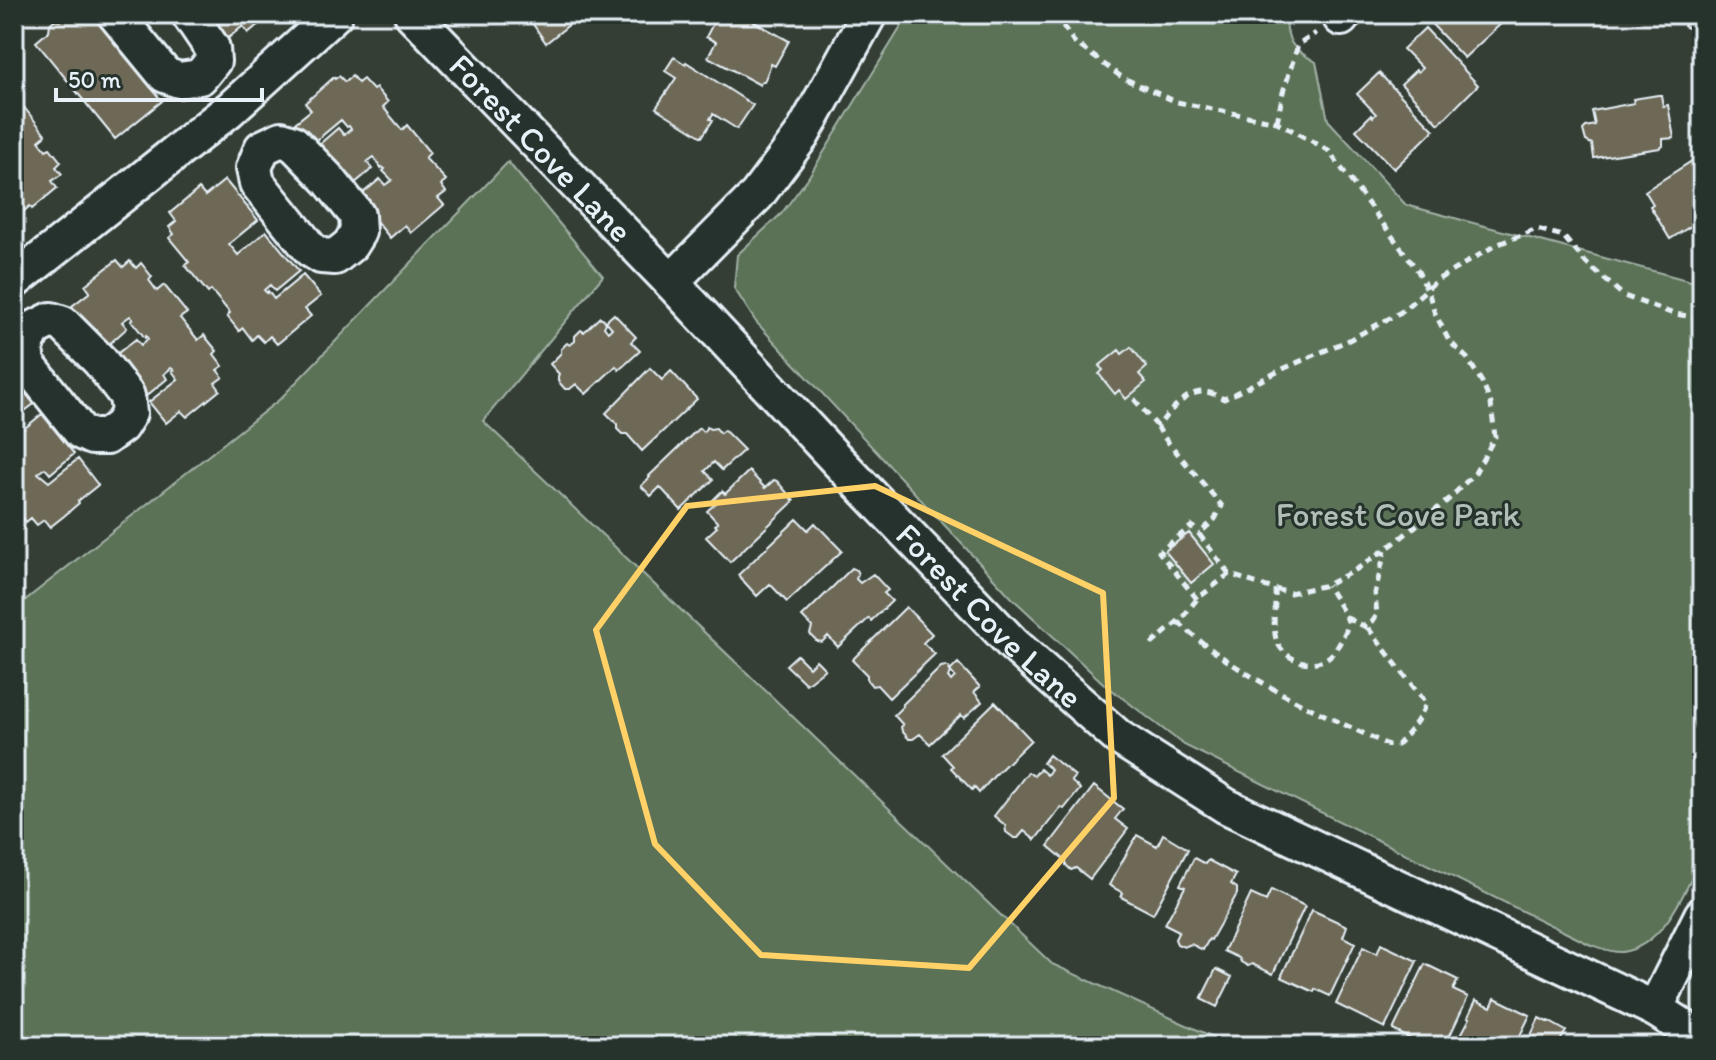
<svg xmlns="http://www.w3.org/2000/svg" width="1716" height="1060" viewBox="0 0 1716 1060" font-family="Itim,sans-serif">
<rect width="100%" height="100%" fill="#343e35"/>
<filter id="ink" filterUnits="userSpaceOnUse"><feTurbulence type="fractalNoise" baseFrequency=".0125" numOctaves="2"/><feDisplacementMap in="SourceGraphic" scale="16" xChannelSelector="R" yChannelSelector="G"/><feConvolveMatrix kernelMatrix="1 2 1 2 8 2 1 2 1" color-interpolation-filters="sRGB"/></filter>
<g filter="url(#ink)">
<path fill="#5b7256" stroke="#a2b2a7" stroke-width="2" d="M909,14H1285C1288,44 1290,47 1316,62L1328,120L1406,205L1702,284V857C1685,890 1665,946 1622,952C1613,953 1600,948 1591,945L1184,745L1103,683L1012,598L756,322L734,288L737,255L781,214L808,178Z
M508,162L603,276L483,421L1052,964L1233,1046H14V609L280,399Z"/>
<path fill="#6e6957" stroke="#e8f1f8" stroke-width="2" d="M68,14H91L162,101L115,139L36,42L49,31L50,24L54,20L60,21Z
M207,14H271L248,33L243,26L227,39Z
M526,14H573L572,15L575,20L546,43Z
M718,14L729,19L731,14H740L789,41L775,66L771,64L764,82H761L760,85L708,57L716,42L706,37Z
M1422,14H1498L1504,21L1464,58Z
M1676,14H1702V35L1684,26L1686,22L1675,17Z
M1425,28L1478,85L1439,124L1401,84L1416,70L1418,72L1422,68L1403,49Z
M674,57L685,64L686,62L753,105L737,129L713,114L710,119L713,120L702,137L656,108L676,78L665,71Z
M1379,73L1434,130L1394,169L1356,130L1371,115L1373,117L1376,114L1357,94Z
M339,76L345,82L352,76L358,83L363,79L373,90L376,88L388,102L383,107L402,130L407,125L430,153L425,158L446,180L441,185L446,192L438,198L444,205L411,233L405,225L390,238L357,198L380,179L385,185L392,180L383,171L385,169L382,167L381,168L374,157L367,162L372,169L349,188L315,148L338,128L344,135L351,129L349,126L347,127L341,120L312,144L295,123L311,110L305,103L334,77L335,79Z
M1658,95H1661L1663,106L1668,105L1674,138L1663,139V146L1660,148L1594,158L1592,144L1586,141L1583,130L1586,127L1595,125L1592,111L1634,103L1633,99Z
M23,106L46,135L39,141L46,150L50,148L61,162L56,167L62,174L52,181L57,188L32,209L30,206L23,212L20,207L14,212V113Z
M1695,159L1702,170V219L1670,239L1650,206L1653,204L1645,191Z
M225,180L258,220L229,244L238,255L266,231L299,271L275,291L270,285L264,290L267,293L268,291L274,299L303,275L321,296L305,309L311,316L277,344L270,336L264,342L257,335L252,340L243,328L239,331L227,316L230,313L211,290L208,293L185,265L189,262L169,238L174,234L169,227L176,221L170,213L199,189L205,196Z
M117,260L123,267L130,261L136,268L141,263L152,277L149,280L157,291L164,285L187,313L180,318L198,340L204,335L217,351L214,354L223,366L217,370L223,377L215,383L220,390L187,417L181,411L166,423L149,402L178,379L172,371L174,370L171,368L164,374L167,379L145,397L113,357L136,339L141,345L148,339L146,336L145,338L131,320L133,319L130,316L122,322L127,328L105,348L72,306L90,292L85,285Z
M614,314L636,337L631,342L640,351L619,370L616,366L586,394L576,384L570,389H565L558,381V376L559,374L550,364L561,353V349L567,343L570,345L575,341V336L581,330L584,332L600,317L604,319L606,323L604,327L608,332L612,328L606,321Z
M1131,347L1147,367L1139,374L1146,382L1126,399L1119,390L1115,394L1099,374L1103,370L1099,366L1119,350L1122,354Z
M650,368L662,380L671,371L697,399L642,451L627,434H622L617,429V424L606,413Z
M14,379L34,404L14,419Z
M42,414L74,454L50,474L45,468L38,473L49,482L78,459L98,485L78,501L79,503L64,516L50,527L44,520L37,525L31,518L26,522L17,511L14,513V437Z
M707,427L710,429L716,428L720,433L724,430L744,450L722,470L714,462L705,471L713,480L681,510L660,487L651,496L641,486L650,477L649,476L699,428L703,432Z
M749,471L765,488L774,480L777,481L794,501L730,562L706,537L717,527L715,525L718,523L707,511L716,503L713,500L722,491L725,494Z
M797,519L808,530L815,523L842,551L787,602L770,584L757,596L738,575Z
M1189,533L1214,564L1191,583L1165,551Z
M852,568L856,570L858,574L856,579L860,583L873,574L888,590L884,593L892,601L871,621L869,618L838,647L828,636L822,642L817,641L810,634L812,627L802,617Z
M906,607L932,634L923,643L935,654L889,698L877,685L872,686L867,680V675L852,660Z
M797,655L809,667L816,660L825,669L806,684L786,665Z
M958,663L980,687L974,692L982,702L964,718L961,715L930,744L920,734L913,739H909L902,731L901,727L903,725L894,715L903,706L902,705L941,667L946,666L949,668L950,672L948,677L951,681L955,677L950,671Z
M995,702L1031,740L995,775L979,793L974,787L972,790L951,768L953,766L942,754Z
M1049,755L1075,776L1071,781L1080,789L1064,809L1061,807L1035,840L1024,831L1018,838H1014L1006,832L1005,825L994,816L1028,772L1034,776L1040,769L1047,775L1051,769L1043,763Z
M1094,786L1123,809L1115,819L1128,829L1090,879L1076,868L1071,870L1066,865V861L1048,846Z
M1163,834L1188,849L1153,914L1121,897L1123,893L1109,885L1137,835L1157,846Z
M1194,858L1205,864L1208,860L1236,875L1231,884L1237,888V894L1211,940L1209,939L1203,950L1191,944L1184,947L1177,944L1175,939L1179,931L1165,924L1185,887L1180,885Z
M1271,890L1305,906L1273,974L1252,964L1248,966L1241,962L1239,958L1224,951L1251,894L1266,901Z
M1312,910L1347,926L1343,937L1355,943L1330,996L1315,989L1314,992L1281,977Z
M1381,944L1417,961L1385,1028L1336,1004L1363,947L1377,954Z
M1425,964L1458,980L1453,990L1468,997L1445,1046H1416L1413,1040L1393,1030Z
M1216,969L1232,977L1217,1007L1201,999Z
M1495,998L1530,1015L1515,1046H1455L1470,1018L1468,1017L1476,1000L1491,1007Z
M1539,1018L1547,1022L1548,1021L1566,1031L1560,1041L1571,1046H1526Z"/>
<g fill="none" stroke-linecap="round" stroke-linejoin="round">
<defs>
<g id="minor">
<path d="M115,14L165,75L179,80L200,77L213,61L212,48L189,14"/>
<path id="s1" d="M412,14L671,282L837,460L1013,644L1118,737L1226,806L1655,1009L1702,1039"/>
<path d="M1341,18L1344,14"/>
<path d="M281,139L293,143L329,180L357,215L358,232L350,245L335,257L321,256L311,250L257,183L254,168L262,148Z"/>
<path d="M14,281L229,110L335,14"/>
<path d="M671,282L757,195L802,135L869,14"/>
<path d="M51,320L63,324L100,361L127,396L129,413L121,426L106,437H92L81,432L27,364L25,349L33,329Z"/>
<path d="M1655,1009L1702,915"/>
</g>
</defs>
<use href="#minor" stroke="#e8f1f8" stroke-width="40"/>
<path stroke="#e8f1f8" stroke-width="5" stroke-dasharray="8 6" stroke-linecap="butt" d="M1055,14L1074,42L1123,78L1177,102L1277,122L1328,150L1418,271L1429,294L1434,311L1449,341L1467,358L1482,382L1491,404L1495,437L1475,473L1448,500L1393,544L1357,569L1327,585L1290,593L1267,587L1229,574L1197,599L1182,618L1147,648
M1277,122L1283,92L1298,45L1316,33
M1134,399L1158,427
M1229,574L1199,534L1215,519L1222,506L1162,435L1158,427C1167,413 1187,390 1205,392C1211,392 1218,396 1224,399L1285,368L1349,340L1401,312L1437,280L1496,245L1537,229L1563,236L1586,263L1624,296L1674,314L1702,318
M1275,589C1276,605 1272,624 1276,639C1282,657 1303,667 1321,661C1331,658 1337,648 1342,639C1344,634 1348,628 1348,622C1347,616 1331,593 1327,585
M1197,599L1159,552L1192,526L1199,534
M1347,618L1368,628
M1178,622C1239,678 1314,710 1388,745H1397C1409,732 1420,720 1426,703L1368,628L1377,615L1375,593L1385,551"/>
<use href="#minor" stroke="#26332d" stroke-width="34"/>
</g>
</g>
<path fill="none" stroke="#ffd166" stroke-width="6" stroke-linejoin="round" d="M875,486L1103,593L1114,798L969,968L761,955L655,844L596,630L687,506Z"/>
<g text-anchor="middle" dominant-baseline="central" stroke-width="6" stroke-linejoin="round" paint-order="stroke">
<g font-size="34" fill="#e8f1f8" stroke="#26332d">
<text stroke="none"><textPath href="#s1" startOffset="186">Forest Cove Lane</textPath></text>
<text stroke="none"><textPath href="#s1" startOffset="834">Forest Cove Lane</textPath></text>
</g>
<g font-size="34" fill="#b0beb7" stroke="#26332d">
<text x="1398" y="514">Forest Cove Park</text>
</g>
</g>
<rect width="1716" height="1060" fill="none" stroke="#26332d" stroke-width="48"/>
<rect x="24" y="24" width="1668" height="1012" fill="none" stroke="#e8f1f8" stroke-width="3" filter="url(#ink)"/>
<path d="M56 88v12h206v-12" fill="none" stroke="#e8f1f8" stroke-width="4"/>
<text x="68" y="88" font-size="24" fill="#e8f1f8" stroke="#26332d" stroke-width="6" paint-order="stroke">50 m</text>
</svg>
